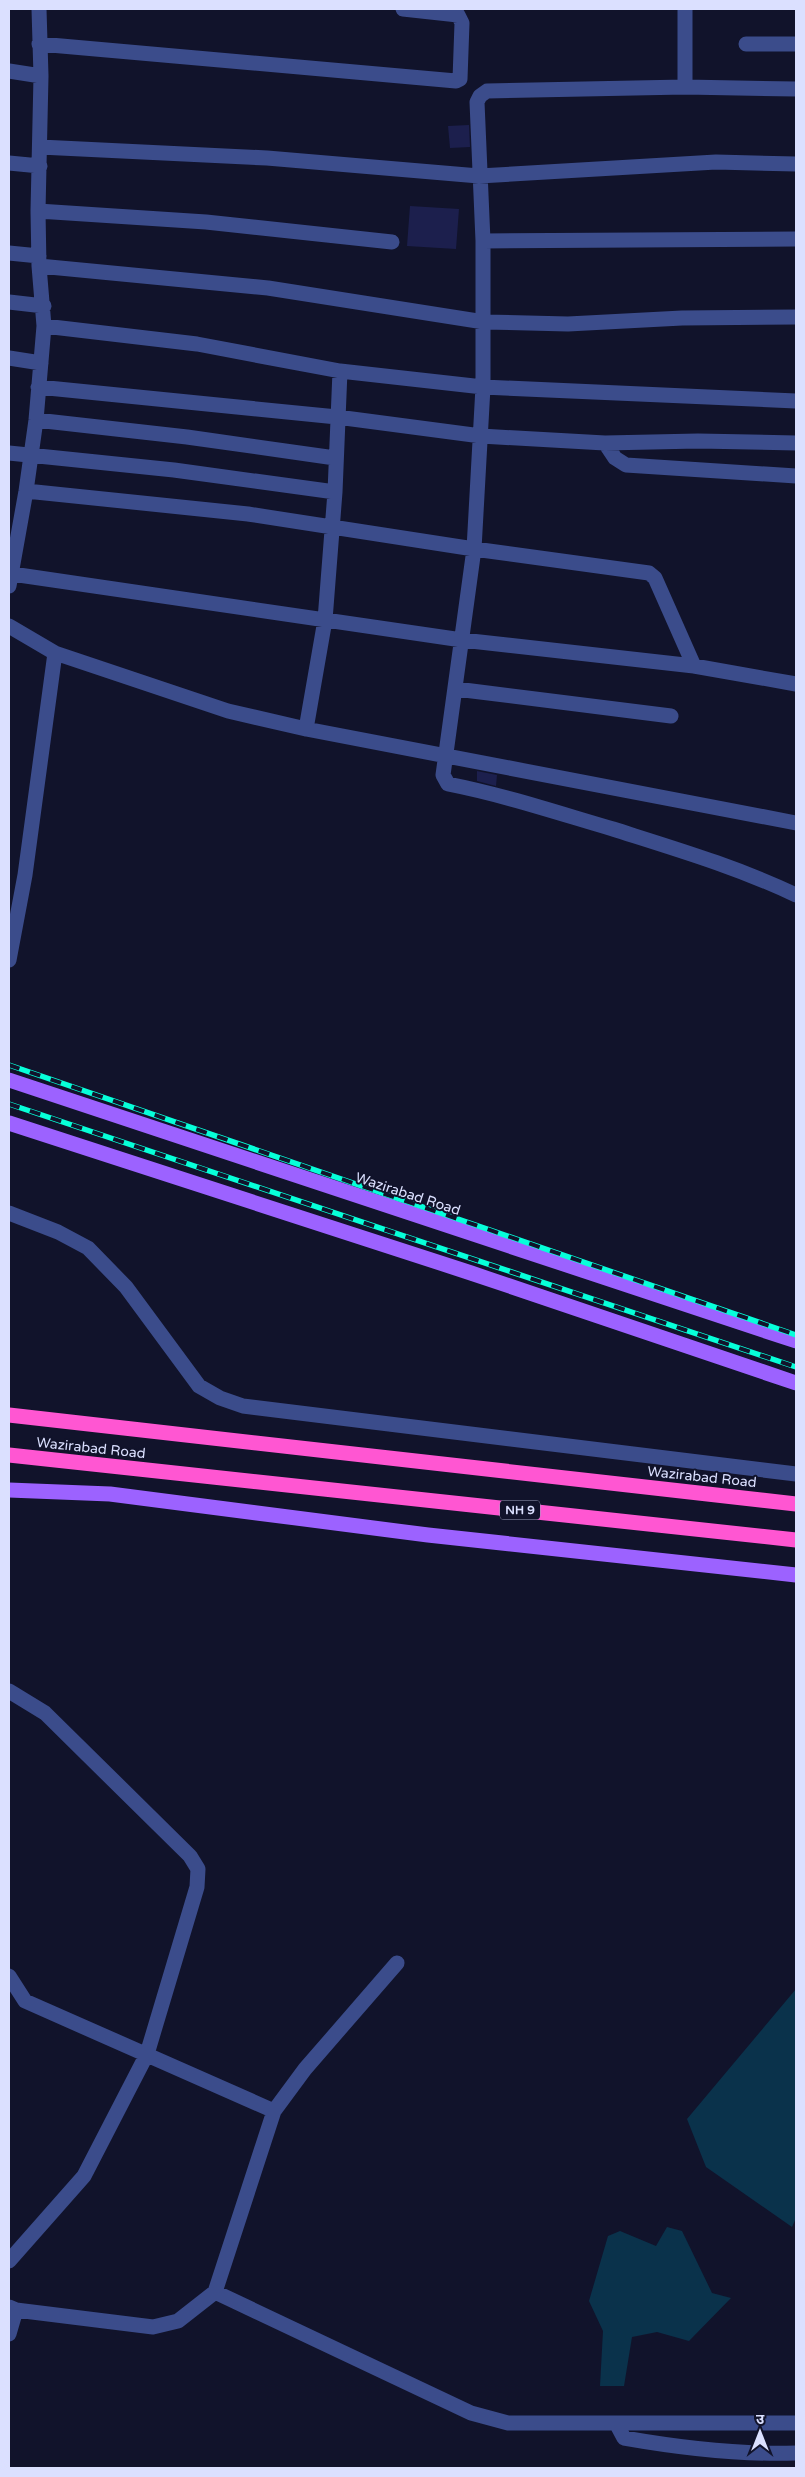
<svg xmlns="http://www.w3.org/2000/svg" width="805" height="2477" viewBox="0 0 805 2477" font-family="'Varela Round','Noto Sans Devanagari',sans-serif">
<rect width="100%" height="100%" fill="#11132b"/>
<path fill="#0a324b" d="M796,1989V2218L792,2227L706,2167L687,2119Z
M667,2227L682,2231L712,2293L731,2298L689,2341L657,2332L632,2337L624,2386H600L603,2331L589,2301L608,2236L620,2231L656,2246Z"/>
<path fill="#1c1f4d" d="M469,125L470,147L450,148L448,126Z
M410,206L459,209L456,249L407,246Z
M477,771L497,775L496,786L477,781Z"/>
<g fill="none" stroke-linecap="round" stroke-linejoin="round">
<path stroke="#3b4c8b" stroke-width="15" d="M685,9V87
M39,44L456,81L460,79L462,23L458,15L403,9
M746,44H796
M9,71L41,76
M796,89L685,87L487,91L480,96L477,102L483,241V387L474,549L443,775L448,784C504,795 558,813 613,829C676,849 737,867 796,895
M40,147L267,158L479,176L716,162L796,164
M9,163L40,166
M38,211L206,222L392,242
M483,241L796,239
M9,253L39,256
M39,266L268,288L484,322L568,324L682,318L796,317
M9,302L44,306
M44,326L197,344L340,371L483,387L796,401
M9,358L41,363
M38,387L337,417L481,436L605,443L615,458L626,465L796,476
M36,420L187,437L335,458
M605,443L698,441L796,443
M9,453L174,470L335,492
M26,491L248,514L474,549L649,573L655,578L694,666
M12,574L462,640L694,666L796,684
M9,586L26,491L36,420L44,326L39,266L38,211L41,76L39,9
M9,626L55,653L228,711L306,729L796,823
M456,689L671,716
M306,729L325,620L335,492L340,371
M9,960L25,875L55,653
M9,1213L58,1232L88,1248L126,1287L199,1386L220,1398L243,1406L796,1474
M9,1691L45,1713L190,1856L198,1869L197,1887L147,2054L84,2176L9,2261
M9,1976L25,2001L274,2111L215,2292
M274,2111L305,2069L397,1963
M9,2307L16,2310L153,2327L178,2321L215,2292L471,2413L508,2423H796
M9,2334L16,2310
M616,2423L624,2438C681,2448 738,2455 796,2453"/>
<path stroke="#9c62ff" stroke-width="15" d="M9,1080L796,1341
M9,1123L471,1273L796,1383
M9,1490L110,1494L428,1535L796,1575"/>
<path stroke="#ff56d2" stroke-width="15" d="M9,1415L796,1504
M9,1455L796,1540"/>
<defs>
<path id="rail" d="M9,1065L796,1335
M9,1104L796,1367"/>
</defs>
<use href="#rail" stroke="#07ffd9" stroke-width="5.5"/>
<use href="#rail" stroke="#11132b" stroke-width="4" stroke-dasharray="11" stroke-linecap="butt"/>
</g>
<g text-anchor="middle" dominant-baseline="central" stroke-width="4" stroke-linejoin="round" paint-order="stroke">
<rect fill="#11132b" stroke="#9ea2bf" stroke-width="1" x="500" y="1500.5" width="40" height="19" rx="4"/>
<g font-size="12" font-weight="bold" fill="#dbe0ff">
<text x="520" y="1510">NH 9</text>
</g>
<g font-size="14" fill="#dbe0ff" stroke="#11132b">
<text transform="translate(408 1194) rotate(18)">Wazirabad Road</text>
<text transform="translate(91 1448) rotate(6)">Wazirabad Road</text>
<text transform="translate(702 1477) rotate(6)">Wazirabad Road</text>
</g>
</g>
<rect width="805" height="2477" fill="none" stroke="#dbe0ff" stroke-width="20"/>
<g transform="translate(760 2432)" stroke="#11132b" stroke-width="4" paint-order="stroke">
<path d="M0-4L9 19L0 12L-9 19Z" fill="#dbe0ff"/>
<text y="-8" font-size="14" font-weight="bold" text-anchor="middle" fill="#dbe0ff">उ</text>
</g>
</svg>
